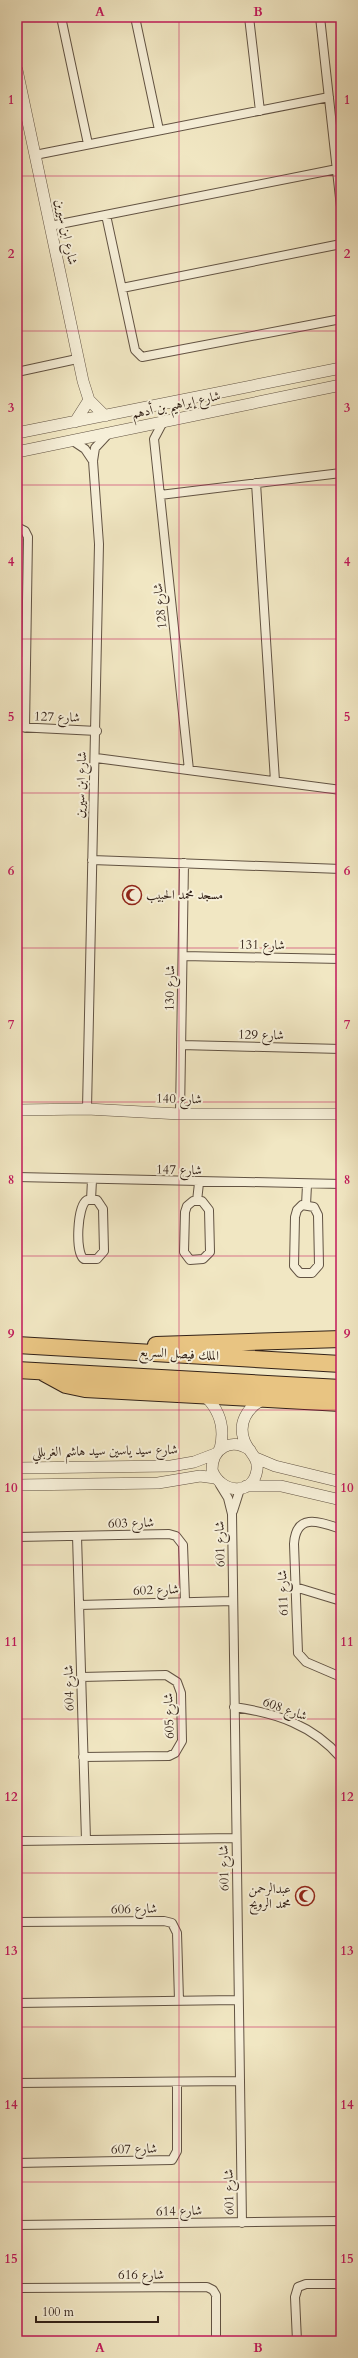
<svg xmlns="http://www.w3.org/2000/svg" width="358" height="2358" viewBox="0 0 358 2358" font-family="Cardo,Amiri,serif">
<rect width="100%" height="100%" fill="#f1e7c3"/>
<filter id="stains"><feTurbulence type="fractalNoise" baseFrequency=".005" numOctaves="4"/><feColorMatrix values="0 0 0 0 .2 0 0 0 0 .09 0 0 0 0 .02 0 0 0 .5 -.17"/></filter>
<radialGradient id="worn" r=".72"><stop offset=".6" stop-color="#630" stop-opacity="0"/><stop offset="1" stop-color="#630" stop-opacity=".3"/></radialGradient>
<g fill="none" stroke-linecap="round" stroke-linejoin="round">
<defs>
<path id="minor" d="M61,17L88,144
M135,17L159,130
M249,17L260,111
M320,17L341,207
M35,155L329,97
M106,215L135,350L142,357L341,319
M50,226L337,169
M122,288L341,244
M17,372L77,359
M163,422L154,439L189,770
M73,441L85,449L93,461
M256,483L275,781
M160,495L341,473
M17,527L25,531L28,537L25,728
M17,661H26
M17,727L97,731
M96,758L341,790
M92,860L341,869
M183,956L341,959
M181,1045L341,1049
M87,1109L99,544L93,461L95,448L108,434
M180,1114L184,863
M17,1177L341,1184
M87,1200H97L103,1209L104,1251L97,1259H84C75,1253 77,1206 87,1200Z
M91,1200L92,1180
M193,1201H202L209,1210L210,1252L203,1259L190,1260L184,1252L185,1212L187,1206Z
M197,1201L199,1183
M302,1205L314,1207L318,1215L319,1265L312,1273H300L294,1266L295,1217L297,1210Z
M306,1205L307,1185
M220,1485L228,1498L232,1514L242,2223
M233,1511L240,1489
M341,1529C320,1522 296,1512 294,1544L298,1653L306,1662L341,1677
M77,1536L86,1840
M17,1537L169,1534L176,1536L183,1545L185,1601
M295,1587L341,1601
M79,1605L233,1601
M81,1677L166,1675L177,1682L181,1693L182,1741L175,1753L169,1756L83,1757
M234,1707C276,1713 313,1725 341,1758
M17,1841L236,1838
M17,1922L164,1921L172,1923L177,1933L179,2000
M17,2003L237,2000
M17,2083L239,2081
M17,2163L172,2160L177,2151V2082
M17,2225L341,2221
M17,2288L207,2287L213,2290L216,2295V2341
M297,2341L295,2297L298,2287L306,2284H341"/>
<path id="tertiary" d="M17,70L83,381L89,400L105,416
M75,422L89,400
M17,433L341,368
M17,452L341,385
M17,1110L87,1109L180,1114H341
M206,1397C221,1412 225,1429 220,1449
M250,1450C231,1437 212,1448 212,1470C220,1493 253,1497 257,1470C259,1457 248,1452 244,1440C238,1423 247,1408 262,1400
M256,1458L275,1466L341,1482
M17,1468L171,1466L194,1462L215,1454
M17,1485L158,1483L200,1476L215,1478
M246,1486H281L341,1500"/>
<path id="motorway" d="M17,1345L341,1364
M156,1345L341,1339
M17,1370L341,1388
M44,1373L66,1385L85,1389L341,1403"/>
</defs>
<use href="#minor" stroke="#625343" stroke-width="10"/>
<use href="#tertiary" stroke="#625343" stroke-width="12"/>
<use href="#motorway" stroke="#332218" stroke-width="18"/>
<use href="#minor" stroke="#f6efd8" stroke-width="8"/>
<use href="#tertiary" stroke="#f6efd8" stroke-width="11"/>
<use href="#motorway" stroke="#e8c482" stroke-width="16"/>
</g>
<path fill="none" stroke="#c2185b" stroke-width="1" stroke-opacity="0.55" d="M179,17V2341M17,176H341M17,331H341M17,485H341M17,639H341M17,793H341M17,948H341M17,1102H341M17,1256H341M17,1410H341M17,1565H341M17,1719H341M17,1873H341M17,2027H341M17,2182H341"/>
<defs>
<symbol id="mosque-ring" viewBox="-11 -11 22 22"><circle r="9.5" fill="#f6efd8" stroke="#8f2418" stroke-width="1.5"/><path d="M3.5-4.9A6 6 0 1 0 3.5 4.9A5 5 0 1 1 3.5-4.9Z" fill="#8f2418"/></symbol>
</defs>
<g fill-rule="evenodd">
<use href="#mosque-ring" x="121" y="884" width="22" height="22"/>
<use href="#mosque-ring" x="294" y="1885" width="22" height="22"/>
</g>
<g text-anchor="middle" dominant-baseline="central" stroke-width="4" stroke-linejoin="round" paint-order="stroke">
<g font-size="13" fill="#332218" stroke="#f6efd8">
<text transform="translate(66 232) rotate(78)">شارع ابن سيرين</text>
<text transform="translate(176 405) rotate(-12)">شارع إبراهيم بن أدهم</text>
<text transform="translate(160 606) rotate(-96)">شارع 128</text>
<text transform="translate(57 717) rotate(2)">شارع 127</text>
<text transform="translate(81 785) rotate(-88)">شارع ابن سيرين</text>
<text transform="translate(262 945) rotate(1)">شارع 131</text>
<text transform="translate(170 988) rotate(-89)">شارع 130</text>
<text transform="translate(261 1035) rotate(1)">شارع 129</text>
<text transform="translate(179 1099) rotate(1)">شارع 140</text>
<text transform="translate(179 1170) rotate(1)">شارع 147</text>
<text transform="translate(179 1354) rotate(3)">الملك فيصل السريع</text>
<text transform="translate(105 1451) rotate(-1)">شارع سيد ياسين سيد هاشم الغربللي</text>
<text transform="translate(131 1523) rotate(-1)">شارع 603</text>
<text transform="translate(220 1544) rotate(-91)">شارع 601</text>
<text transform="translate(156 1590) rotate(-2)">شارع 602</text>
<text transform="translate(283 1593) rotate(-92)">شارع 611</text>
<text transform="translate(69 1688) rotate(-91)">شارع 604</text>
<text transform="translate(285 1709) rotate(20)">شارع 608</text>
<text transform="translate(169 1716) rotate(-92)">شارع 605</text>
<text transform="translate(224 1868) rotate(-91)">شارع 601</text>
<text transform="translate(134 1909) rotate(-1)">شارع 606</text>
<text transform="translate(134 2149) rotate(-1)">شارع 607</text>
<text transform="translate(229 2192) rotate(-91)">شارع 601</text>
<text transform="translate(179 2211) rotate(-1)">شارع 614</text>
<text x="141" y="2275">شارع 616</text>
</g>
<g font-size="13" fill="#332218" stroke="#f6efd8" text-anchor="start">
<text x="146" y="895">مسجد محمد الحبيب</text>
<text x="291" y="1889" text-anchor="end">عبدالرحمن<tspan x="291" dy="15">محمد الرويح</tspan></text>
</g>
</g>
<rect width="358" height="2358" fill="none" stroke="#f1e7c3" stroke-width="44"/>
<path d="M36 2316v6h122v-6" fill="none" stroke="#332218" stroke-width="2"/>
<text x="42" y="2316" font-size="12" fill="#332218" stroke="#f6efd8" stroke-width="3" paint-order="stroke">100 m</text>
<rect x="22" y="22" width="314" height="2314" fill="none" stroke="#c2185b" stroke-width="1.5"/>
<g font-size="13" text-anchor="middle" font-weight="bold" fill="#c2185b">
<text x="100" y="16">A</text>
<text x="258" y="16">B</text>
<text x="11" y="104">1</text>
<text x="347" y="104">1</text>
<text x="11" y="258">2</text>
<text x="347" y="258">2</text>
<text x="11" y="412">3</text>
<text x="347" y="412">3</text>
<text x="11" y="566">4</text>
<text x="347" y="566">4</text>
<text x="11" y="721">5</text>
<text x="347" y="721">5</text>
<text x="11" y="875">6</text>
<text x="347" y="875">6</text>
<text x="11" y="1029">7</text>
<text x="347" y="1029">7</text>
<text x="11" y="1184">8</text>
<text x="347" y="1184">8</text>
<text x="11" y="1338">9</text>
<text x="347" y="1338">9</text>
<text x="11" y="1492">10</text>
<text x="347" y="1492">10</text>
<text x="11" y="1646">11</text>
<text x="347" y="1646">11</text>
<text x="11" y="1801">12</text>
<text x="347" y="1801">12</text>
<text x="11" y="1955">13</text>
<text x="347" y="1955">13</text>
<text x="11" y="2109">14</text>
<text x="347" y="2109">14</text>
<text x="11" y="2263">15</text>
<text x="347" y="2263">15</text>
<text x="100" y="2352">A</text>
<text x="258" y="2352">B</text>
</g>
<rect width="100%" height="100%" filter="url(#stains)"/>
<rect width="100%" height="100%" fill="url(#worn)"/>
</svg>
